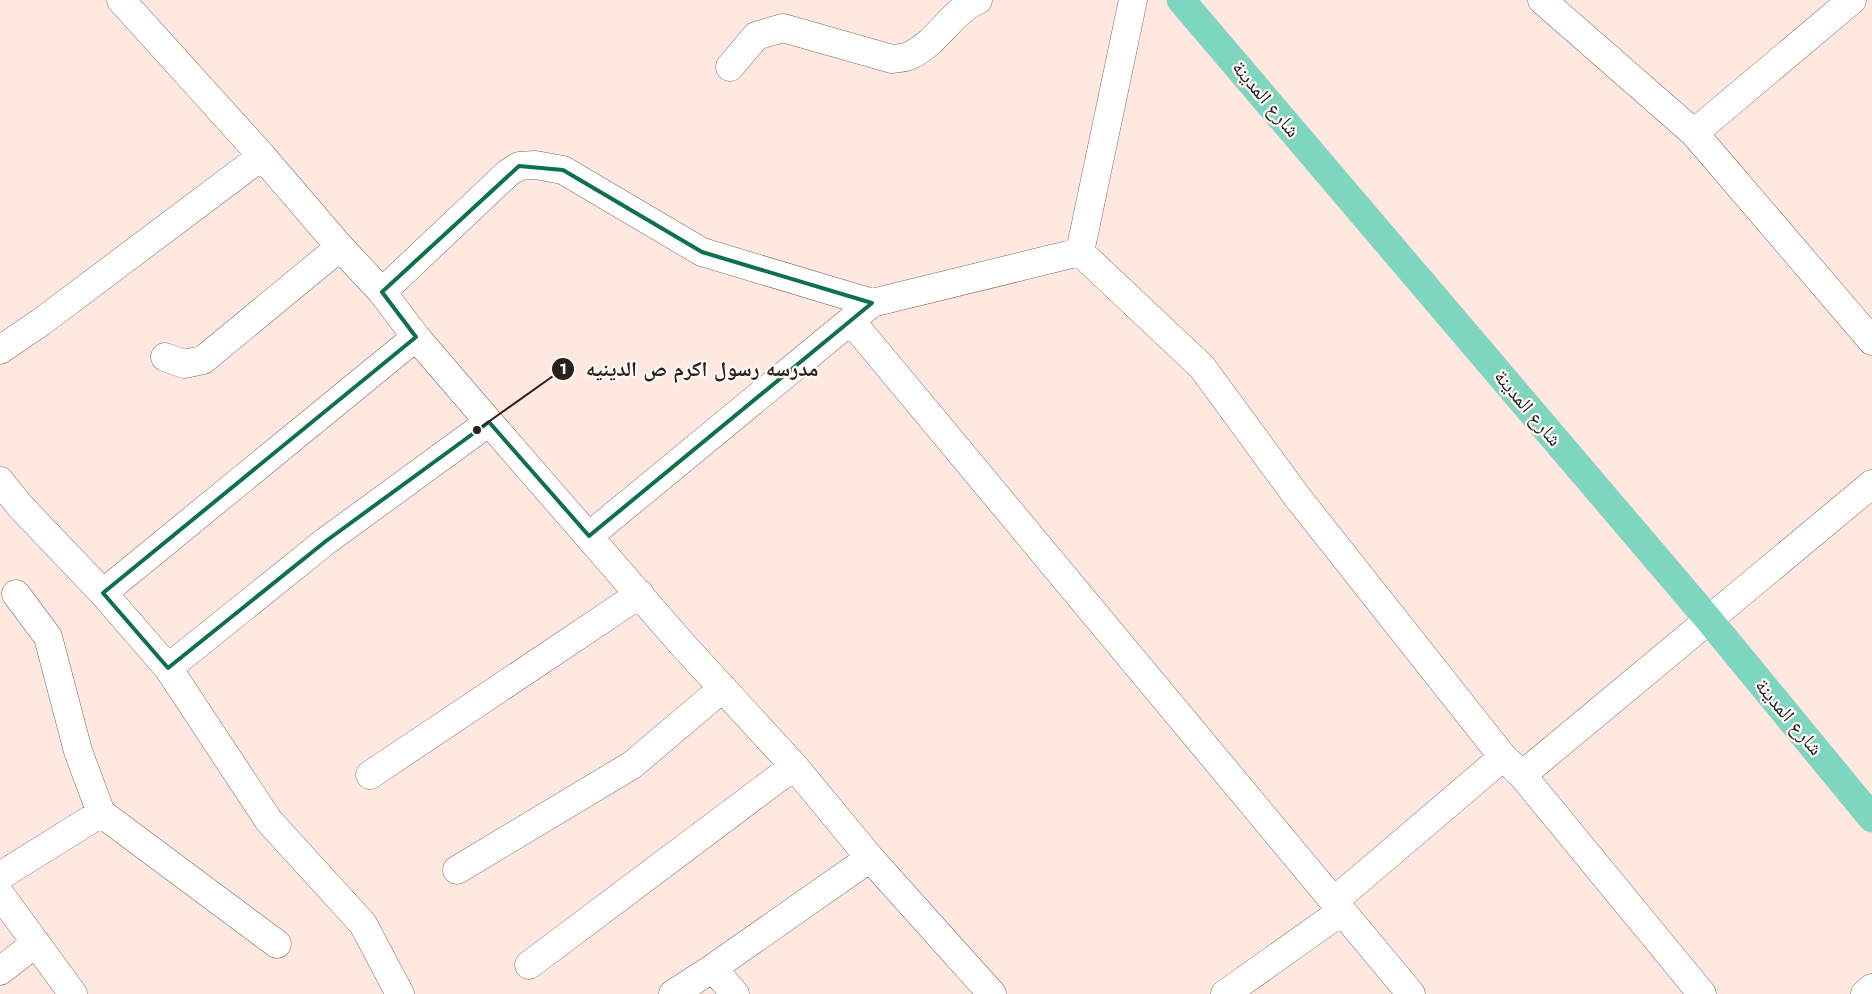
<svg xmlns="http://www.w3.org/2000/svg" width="1872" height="994" viewBox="0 0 1872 994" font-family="Jost,'Noto Naskh Arabic',sans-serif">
<rect width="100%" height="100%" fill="#fee8e0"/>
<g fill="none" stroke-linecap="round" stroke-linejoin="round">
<defs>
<path id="minor" d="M121,0L262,156L340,247L382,292L416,337L489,422L682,644L794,766L870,858L992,994
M1133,0L1080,252L1202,367L1298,498L1503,757L1522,775L1702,994
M1542,0L1694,133L1872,341
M730,67L756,36L783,28L892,59C898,58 906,58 911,55C938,42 952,11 978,0
M1694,133L1852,0
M382,292L508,173L519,166L535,165L563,170L702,252L872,303
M851,321L1411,994
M0,350L41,322L262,156
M165,357L184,364L203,360L340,247
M0,481L20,506L103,593L168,668L269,821L363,924L400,994
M589,536L872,303L1080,252
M103,593L416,337
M16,594L48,637L78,751L101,813L277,944
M168,668L326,541L489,422
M370,775L640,594
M1522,775L1872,484
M457,870L632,765L723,688
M0,876L101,813
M0,894L73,994
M1334,901L1503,757
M529,965L794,766
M713,968L735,994
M0,971L36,943
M673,994L713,968L870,858
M1225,994L1342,911
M1865,994L1872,988"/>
<path id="major" d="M1181,0L1709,620L1872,818"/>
</defs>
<use href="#minor" stroke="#826b62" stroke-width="29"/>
<use href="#major" stroke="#d4d3d2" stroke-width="29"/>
<use href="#minor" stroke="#fff" stroke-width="28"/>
<use href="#major" stroke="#7ed6bf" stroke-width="28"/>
</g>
<path fill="none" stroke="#0e7249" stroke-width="4" stroke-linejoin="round" d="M519,166L563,170L702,252L872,303L589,536L489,422L326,541L168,668L103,593L416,337L382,292Z"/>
<g text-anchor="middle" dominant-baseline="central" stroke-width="4.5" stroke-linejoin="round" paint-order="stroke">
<g font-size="20" fill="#2a211d" stroke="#fffaf7">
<text transform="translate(1266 99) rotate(50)">شارع المدينة</text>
<text transform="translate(1528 408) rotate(50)">شارع المدينة</text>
<text transform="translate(1789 717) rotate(50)">شارع المدينة</text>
</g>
</g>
<path fill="none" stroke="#2a211d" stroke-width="2" d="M477 430L563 369"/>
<g fill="#2a211d" stroke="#fffaf7" stroke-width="2">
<circle cx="477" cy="430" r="5"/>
<circle cx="563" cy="369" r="12"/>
</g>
<g font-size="15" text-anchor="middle" font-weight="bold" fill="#fff">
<text x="563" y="374">1</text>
</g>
<g font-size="21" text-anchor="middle" font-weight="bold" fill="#2a211d" stroke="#fffaf7" stroke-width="4.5" stroke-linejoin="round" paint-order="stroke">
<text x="702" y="376">مدرسه رسول اکرم ص الدینیه</text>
</g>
</svg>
